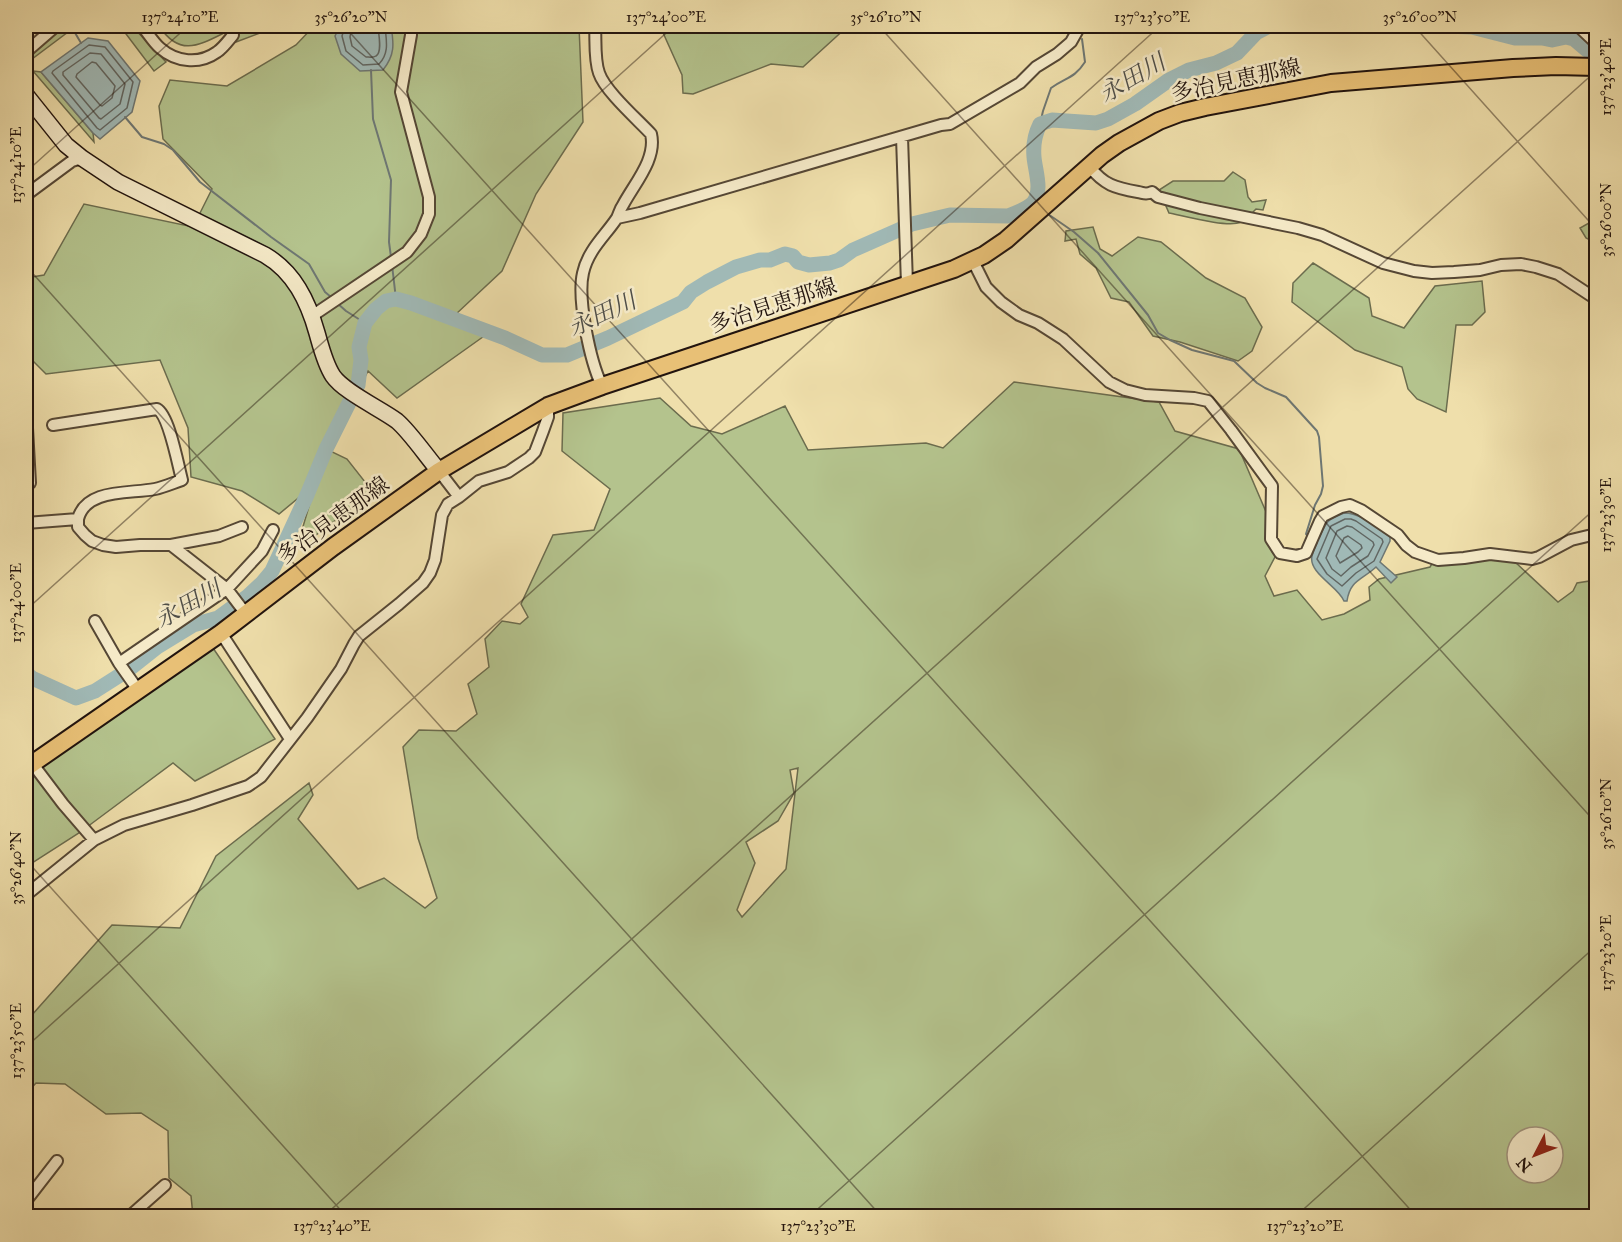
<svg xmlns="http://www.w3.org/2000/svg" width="1622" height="1242" viewBox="0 0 1622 1242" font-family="'IM FELL Great Primer','Noto Serif JP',serif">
<rect width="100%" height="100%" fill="#efdfab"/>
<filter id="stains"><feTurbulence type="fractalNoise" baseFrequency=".00333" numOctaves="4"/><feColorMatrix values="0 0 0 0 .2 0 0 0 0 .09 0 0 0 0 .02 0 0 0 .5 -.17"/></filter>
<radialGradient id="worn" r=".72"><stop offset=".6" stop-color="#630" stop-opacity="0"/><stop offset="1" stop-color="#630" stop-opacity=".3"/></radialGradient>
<path fill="#b4c38d" stroke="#6b6c4e" stroke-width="1.5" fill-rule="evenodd" d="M65,26H76L28,62H26V58Z
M120,26H132L166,62L154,71Z
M159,26H279L236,42L230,30C201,44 181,59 159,26Z
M314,26H579L583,122L536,194L502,271L455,315L450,318L487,334L397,398L368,371L328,450L347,459L373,492L296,550L321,466L308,490L279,514L242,491L191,477L188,428L160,360L46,374L26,354V278L44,275L84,204L193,227L212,189L163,139L159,106L170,80L227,86L296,45Z
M660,26H848L803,67L771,64L693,94L683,93L682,75Z
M33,71L41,72L93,133L94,142Z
M1233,172L1245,180L1248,197L1252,202L1266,200L1263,210L1256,209C1252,213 1246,220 1241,222C1228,228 1184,216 1169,213L1159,190L1173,181H1224Z
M1596,219V243L1586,238L1580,228Z
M1093,227L1100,249L1112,256L1138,237L1161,242L1206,278L1245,298L1262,327L1252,351L1238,361L1180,342L1153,336L1129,302L1111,298L1096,268L1080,254L1076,239L1065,241L1066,231Z
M1313,263L1369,298L1372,316L1404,328L1435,286L1482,281L1485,312L1472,325H1456L1446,412L1417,399L1408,389L1402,367L1355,350L1292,302L1293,283Z
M1014,382L1159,402L1175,431L1239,449L1276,535V555L1265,576L1274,596L1297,590L1322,620L1344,614L1370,600L1369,587L1379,579L1430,567L1433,562L1485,558L1515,562L1558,602L1573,591L1577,583L1596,580V1216H193L191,1196L169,1178L168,1131L141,1113L106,1114L65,1084L36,1083L26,1094V1013L31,1016L112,925L180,928L216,856L309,783L313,795L298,819L358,889L384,878L425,908L437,898L418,838L403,747L419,730L456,731L477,714L468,684L489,667L485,639L502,621L520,624L528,617L521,604L553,535L594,530L610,489L562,451L563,413L660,398L691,426L722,434L785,406L808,450L926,443L943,448ZM798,768L786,869L742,917L737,910L755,863L746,842L778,821L794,793L790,770ZM1517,1137H1553V1173H1517Z
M213,648L275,739L195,781L173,763L79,833L26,867V774Z"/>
<path fill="#a0b9b6" stroke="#6e7773" stroke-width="1.5" d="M340,26H391C394,44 395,55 383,70L360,71L341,54L335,36Z
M88,38L108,41L140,81L132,112L100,139L93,133L41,72Z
M1344,513C1362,513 1376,527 1390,537V541L1380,562L1397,577L1391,583L1376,567C1362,580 1350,580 1347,601H1344C1339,587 1308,573 1312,556C1313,552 1315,547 1317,543L1314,541L1316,537L1319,538C1327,520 1327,520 1344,513Z"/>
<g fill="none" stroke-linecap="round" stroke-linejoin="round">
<path stroke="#616662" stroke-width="1.5" d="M345,26L342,36L346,51L363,65L379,64C390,53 386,39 385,26
M352,26L350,37L352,46L366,57C369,57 373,58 376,56C383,52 378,32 378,26
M89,45L105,47L133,82L127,108L100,130L97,128L52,73L53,71Z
M90,53L101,54L125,84L120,104L101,119L99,118L63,75V72Z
M92,62L96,63L115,86L112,98L102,106L100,105L76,77L77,74Z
M1345,519H1351L1356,521L1382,539L1383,542L1374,561L1356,573L1342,586L1327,574L1317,559L1331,526Z
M1347,526L1352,527L1373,542L1374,545L1368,556L1351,567L1341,576L1332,569L1326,558L1337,531Z
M1348,536L1361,545L1362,548L1358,552L1340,563L1336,556L1344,538Z"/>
<path stroke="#6e7773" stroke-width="2" d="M71,26L81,43
M371,70L373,119L391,180L389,242L391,257
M125,117L142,137L164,144L173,150L200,182L271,237L309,264L325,292L331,297
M1040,124L1043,111L1051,88C1066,77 1074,79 1085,62L1082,39
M1045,212L1074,232L1098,253L1148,315L1158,333L1170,340L1192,350L1234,361L1257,383L1265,388L1286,397L1317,431L1319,437L1323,486L1321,494L1315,505L1306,534L1308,537
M392,265L396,299
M337,303L346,311L365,323"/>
<path stroke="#a0b9b6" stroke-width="15" d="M1445,26L1472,27L1515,38H1542L1552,40L1566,37L1574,39L1587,50L1596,53
M26,673L32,678L76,698L95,691L128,670L157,647L193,625L218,618L248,596L262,583L272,571L307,495L326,449L358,385L361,360L359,347L365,323L376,309L386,301L396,299L411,303L505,338L542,355H567L608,338L683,302L691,292L707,282L736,267L760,260H770L785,254L793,256L798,262L809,265L830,263L839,260L853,250L912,224L950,215L1008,216C1016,213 1027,209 1033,203C1043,191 1035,170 1034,157C1033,146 1035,134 1040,124L1052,120L1096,123L1108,119L1135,104L1169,80L1189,70L1216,63L1237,53L1256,33L1269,26"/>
<defs>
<path id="street" d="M142,26C148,33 153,42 160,48C176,62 199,65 217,52C223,48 228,41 233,35
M595,26C596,40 594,59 599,73C605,91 637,119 651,134C657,159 634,184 623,205C620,209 619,214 617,218C605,236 588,250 583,273C577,299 590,361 602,386
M1578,26L1596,43
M26,52L56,26
M902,137L907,284
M1089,166C1104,185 1115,188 1138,192C1144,193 1146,195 1152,192L1158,197L1200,208L1298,228L1322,235L1383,263L1414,271L1432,273L1454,272L1480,270L1501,265L1521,264L1536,267L1558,274L1596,299
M26,195L72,161L82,158
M617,218L640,213L941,125L950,124L1020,83L1036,67L1057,54L1071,42L1080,26
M973,261L986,287L1001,302L1019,315L1038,323L1063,339L1109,382L1125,390L1145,395L1194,398L1208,401L1231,430L1272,486L1271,539L1280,553L1297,556L1306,553L1320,521L1323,516L1341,507L1350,505L1361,510L1398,535L1406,545L1415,552L1438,560L1464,558L1490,554L1532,559L1539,557L1571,540L1596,534
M312,316L407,252L421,234L429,214V197L401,92L411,35V26
M26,410L30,483
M53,425L157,409C169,415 178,465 182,480C173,483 164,487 155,489C130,494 86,488 78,519
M459,497L479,481L508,472L529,458L535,452L543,431L548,417V406
M26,523L78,519V527L85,535L92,541L103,545L116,547L140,545H171L227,589L246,614
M171,545L219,536L242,527
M95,621L119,663L227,589L262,551L273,530
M221,633L290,739
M119,663L138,690
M32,763L63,804L94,840
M26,895L94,840L124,825L192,805L248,786L261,777L307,718L341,669L354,644L359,636L399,604L423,583L430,573L435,560L442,515L448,504L459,497L439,471
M26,1201L57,1161
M130,1216L165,1185"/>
<path id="secondary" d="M26,95L66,145L82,158L118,182L265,255C294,272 308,301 317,333C321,347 325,364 333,376C344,392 381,409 397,421C410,432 427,457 439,471"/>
<path id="primary" d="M26,768L221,633L333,547L439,471L548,406L602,386L954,269L984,255L1006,240L1102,155L1119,143L1159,121L1180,113L1205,107L1331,83L1513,68L1556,66L1596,67"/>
</defs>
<use href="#street" stroke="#554735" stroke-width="14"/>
<use href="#secondary" stroke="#22140e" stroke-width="18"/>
<use href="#primary" stroke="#22140e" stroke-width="20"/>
<use href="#street" stroke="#f5eac8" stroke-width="10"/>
<use href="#secondary" stroke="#f5eac8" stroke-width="15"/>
<use href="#primary" stroke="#e8c076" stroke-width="16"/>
</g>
<path fill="none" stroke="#22140e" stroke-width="1.5" stroke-opacity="0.45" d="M344,26L1416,1216M879,26L1596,823M1414,26L1596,229M26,172L188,26M26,266L881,1216M26,610L674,26M26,860L346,1216M26,1047L1160,26M324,1216L1596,71M810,1216L1596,508M1296,1216L1596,946"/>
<g text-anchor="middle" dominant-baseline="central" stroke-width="5" stroke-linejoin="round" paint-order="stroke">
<g font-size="22" fill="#22140e" stroke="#f5eac8">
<text transform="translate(1236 80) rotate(-12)">多治見恵那線</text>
<text transform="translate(773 305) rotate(-18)">多治見恵那線</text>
<text transform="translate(333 520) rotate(-36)">多治見恵那線</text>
</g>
<g font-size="24" font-style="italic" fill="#4e4e49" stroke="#f5eac8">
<text transform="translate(1132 78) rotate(-30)">永田川</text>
<text transform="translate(602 314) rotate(-25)">永田川</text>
<text transform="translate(188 604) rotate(-29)">永田川</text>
</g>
</g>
<rect width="1622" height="1242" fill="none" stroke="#efdfab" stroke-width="66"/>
<g transform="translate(1535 1155) rotate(228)"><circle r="28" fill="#f5eac8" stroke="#a1947e" stroke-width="1.5"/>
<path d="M0-4.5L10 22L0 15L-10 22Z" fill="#8f2418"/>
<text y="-9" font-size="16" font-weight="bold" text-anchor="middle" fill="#22140e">N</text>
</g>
<rect x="33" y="33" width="1556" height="1176" fill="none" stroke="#22140e" stroke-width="2"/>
<g font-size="15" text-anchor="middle" fill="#22140e">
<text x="180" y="22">137°24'10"E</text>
<text x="351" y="22">35°26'20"N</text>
<text x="666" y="22">137°24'00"E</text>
<text x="886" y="22">35°26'10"N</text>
<text x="1152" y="22">137°23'50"E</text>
<text x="1420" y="22">35°26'00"N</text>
<text transform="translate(1606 77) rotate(-90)" y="5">137°23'40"E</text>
<text transform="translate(16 165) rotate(-90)" y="5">137°24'10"E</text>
<text transform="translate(1606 220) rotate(-90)" y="5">35°26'00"N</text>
<text transform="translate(1606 515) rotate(-90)" y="5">137°23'30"E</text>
<text transform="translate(16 603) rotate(-90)" y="5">137°24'00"E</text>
<text transform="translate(1606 814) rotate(-90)" y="5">35°26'10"N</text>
<text transform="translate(16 868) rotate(-90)" y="5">35°26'40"N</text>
<text transform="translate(1606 953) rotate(-90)" y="5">137°23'20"E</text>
<text transform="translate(16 1041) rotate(-90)" y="5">137°23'50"E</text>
<text x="332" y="1231">137°23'40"E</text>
<text x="818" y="1231">137°23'30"E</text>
<text x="1305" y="1231">137°23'20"E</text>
</g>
<rect width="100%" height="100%" filter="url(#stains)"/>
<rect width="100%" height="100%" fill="url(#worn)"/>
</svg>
